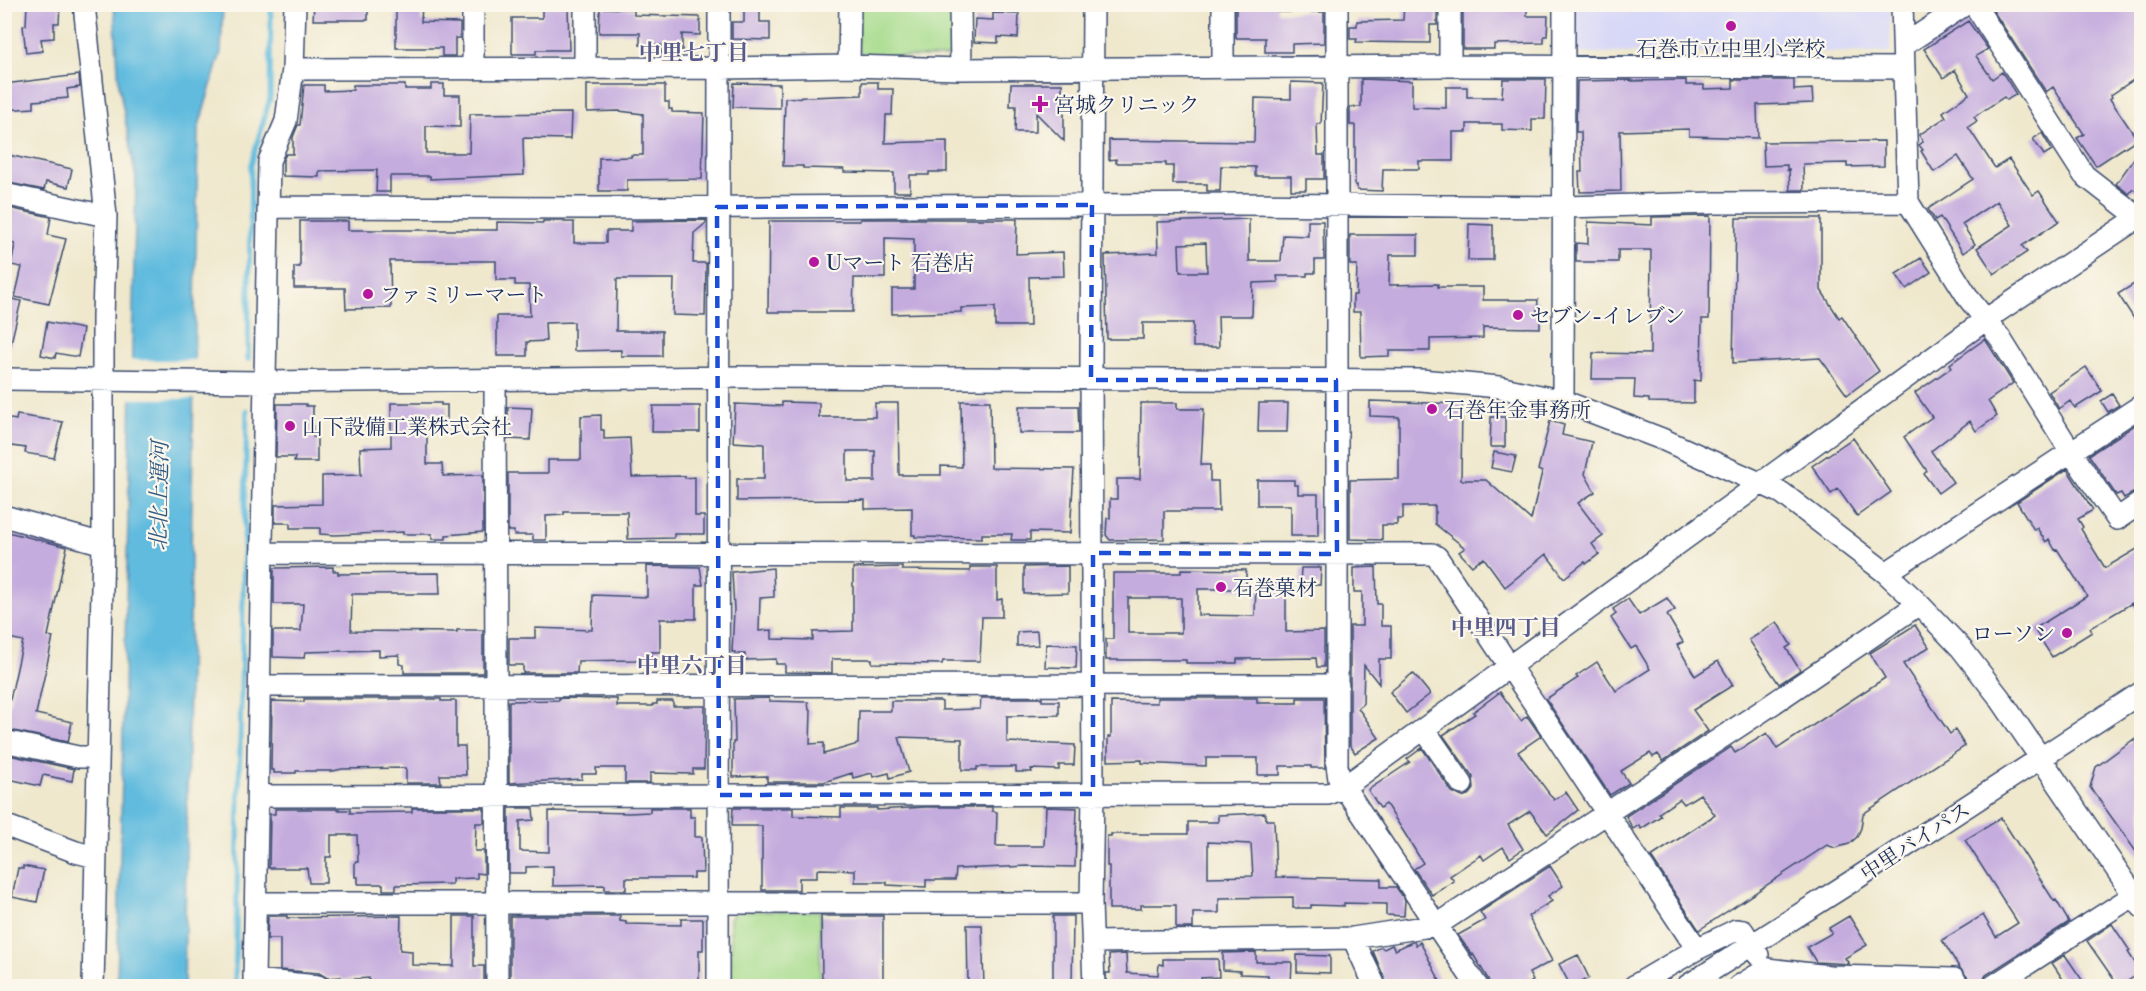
<svg xmlns="http://www.w3.org/2000/svg" width="2146" height="991" viewBox="0 0 2146 991" font-family="'Libre Caslon Text','Noto Serif JP',serif">
<rect width="100%" height="100%" fill="#fbf7ec"/>
<filter id="ink" filterUnits="userSpaceOnUse"><feTurbulence type="fractalNoise" baseFrequency=".0167" numOctaves="2"/><feDisplacementMap in="SourceGraphic" scale="12" xChannelSelector="R" yChannelSelector="G"/><feConvolveMatrix kernelMatrix="1 2 1 2 8 2 1 2 1" color-interpolation-filters="sRGB"/></filter>
<filter id="wash" filterUnits="userSpaceOnUse"><feTurbulence type="fractalNoise" baseFrequency=".008" numOctaves="4" result="noise"/><feDisplacementMap in="SourceGraphic" scale="24" xChannelSelector="R" yChannelSelector="G"/><feGaussianBlur stdDeviation="1.35" result="paint"/><feColorMatrix in="noise" values="0 0 0 0 0 0 0 0 0 0 0 0 0 0 0 0 0 1.4 0 .05"/><feComposite in="paint" operator="in"/></filter>
<g filter="url(#wash)">
<rect width="100%" height="100%" fill="#efe8cd"/>
<path fill="#d7d7f8" d="M1572,5H1890V52L1578,53L1572,47Z"/>
<path fill="#a6db8c" stroke="#608575" stroke-width="1.5" d="M857,5H953L954,51L947,57L863,56L858,49Z
M738,911H820V986H732L730,918Z"/>
<path fill="#60bbde" stroke="#3e759e" stroke-width="1.5" d="M114,5H223L221,52L198,129L184,986H117L136,178L119,86Z"/>
<path fill="#efe8cd" d="M129,360H198L197,399H128Z"/>
<g fill="none" stroke-linecap="round" stroke-linejoin="round">
<path stroke="#60bbde" stroke-width="5" d="M248,359L251,165L270,98L271,4
M235,986L247,410"/>
</g>
<g id="blocks">
<path fill="#c5acde" fill-rule="evenodd" d="M27,4H60L59,23H54V38L41,39L43,51L26,53L23,26L26,25Z
M314,4H368V20H313Z
M396,4H422L421,22L460,23V38H455V56H442V48H396Z
M542,4H568L569,50H536V54H512V18H542Z
M744,4H760V22H770V40L732,39V22H744Z
M1236,4H1277V12H1324V43L1292,44V52H1265V38H1236Z
M1404,4H1437V25H1430V43L1356,42L1357,39H1350V26H1357V21L1403,20Z
M1463,4H1527V16H1548L1547,36H1544V43L1494,44V49H1463Z
M1999,4H2142V74L2111,95L2112,97L2110,99L2137,139L2096,166L2077,138L2084,134L2053,87L2046,92L1992,9Z
M600,8L634,9V15L700,17V35L682,34V53H661V45H640V33H599Z
M993,13L1019,14L1018,38L998,37V43L974,42L975,19L993,20Z
M1968,21L1988,49L1976,56L1992,79L2002,72L2016,94L2007,100L2004,97L1974,117L1977,121L1968,127L1995,168L2009,159L2033,195L2039,191L2059,221L2022,246L2027,252L1994,274L1977,248L2012,225L1997,201L1962,224L1975,244L1963,253L1940,217L1935,220L1928,209L1973,179L1958,156L1934,172L1921,151L1923,150L1919,145L1923,142L1919,135L1946,117L1943,112L1969,94L1955,70L1943,78L1924,49Z
M79,75L80,87L67,89L68,98L34,101V108L4,110V84Z
M1361,79L1412,81V107L1446,108V87H1467V97H1502L1503,79H1546L1545,119H1532V131L1502,130V124H1467V132H1453V161H1419V169H1383L1382,191L1357,190V185H1355V125H1350V107H1361Z
M1632,80V81L1686,80V85H1704V89L1733,88V80H1794V90L1812,89L1813,103L1757,105L1758,138L1689,136V129L1620,131L1621,191L1580,192L1579,172H1582L1581,132H1576L1577,81Z
M862,82H878V89H893L892,115H886L885,143L947,141V172H929V175H910V192H894V173L844,172V169L803,168V166H783L785,98L862,95Z
M1291,82L1323,83L1321,124H1317L1318,155H1324V179H1306V190H1291V176H1255V167L1221,166L1220,191H1207V184H1173V166H1166V163H1116V159L1109,160V140L1254,142L1255,98L1291,99Z
M734,83L780,84V108L733,107Z
M431,84H444V95H460V127L426,126V153H469L470,114L571,113L570,139L523,138L524,175L430,179V176H390V192H376L377,170L319,171V177L283,176V160L286,154H293V137L298,125H300L304,85H324V91L353,90V85H405V89H431Z
M1011,84H1062V113H1064V141L1036,113V132H1015L1016,106H1010Z
M587,85H665V102H669V109H672V112L704,113L702,179L627,180V191H599V158L631,157V155H643V114L619,111L587,112Z
M2042,133L2052,150L2044,155L2033,139Z
M1884,141V166L1847,167V163L1803,164L1804,190H1790L1789,169L1787,170V165L1764,166L1763,142Z
M2142,147V195L2133,189L2129,194L2116,184Z
M4,154L72,169L68,187L46,182L44,190L4,182Z
M4,207L51,217L48,235L66,239L49,304L15,297L22,267L11,265L15,244L4,242Z
M1710,216L1709,319H1702L1701,381L1694,380V403L1649,402V399L1634,398L1635,379H1592L1593,353L1650,354L1651,250H1618V262H1576V243L1588,244V222L1652,225V217Z
M1736,218H1821V290L1839,318L1842,316L1879,371L1847,395L1820,358L1733,363Z
M860,219H1017L1016,254L1063,252L1064,276L1029,277L1030,326H995V307L961,308V312L892,314V289H914V239L885,238V278H854L853,312H768L769,221H860Z
M1249,219V261H1281L1283,235L1308,236V221H1323L1324,260H1315V273H1307V276H1277L1278,282L1253,283L1252,316H1218L1219,347H1193V323H1143V339H1107L1105,255L1158,253L1157,222ZM1206,243L1207,272H1180L1179,244Z
M706,220V223L694,233L693,263H706L705,316L673,315L674,279H617L616,331H662V356H621V350L574,351V322L545,323L546,341L527,342V356H497V316H530L529,285H515V280H496V261H390L391,308L346,309L345,288H294V267H300V221H348V230H497V222L543,223V221H564V222H574V243H606V231H631V221Z
M1469,224L1493,225V260H1468Z
M1350,235H1418V255H1390L1389,285L1438,284V287H1483V300H1538L1537,313H1540V328L1483,327V338L1430,339V351H1389V356L1361,357L1360,312H1353V295H1356L1357,265H1350Z
M1921,258L1931,272L1906,289L1896,274Z
M2142,279V331L2118,294Z
M4,297L21,301L10,347H4Z
M47,322L83,329L78,357L56,353L55,358L41,355Z
M1985,339L2013,383L1988,401L1997,416L1976,431L1970,421L1931,451L1953,482L1938,493L1924,474L1927,471L1904,437L1932,417L1915,393L1952,367L1950,364Z
M2086,367L2102,391L2075,408L2070,401L2059,409L2049,392Z
M2112,394L2119,405L2108,412L2101,401Z
M961,401H990L991,468L1074,469L1070,533L1030,532V540H1011L1012,534H982V538L915,537V535H912V508L865,509V500L737,501V479H764V444L733,442L735,404L782,406V402L819,403V417H875V403H898L899,475H941V466L962,467ZM847,451H875V481H847Z
M1370,401L1462,404L1461,480H1486L1531,520L1542,472L1538,470L1550,421L1564,425L1562,435L1592,442L1585,474L1595,492L1578,503L1603,536L1592,544L1599,554L1586,564L1585,562L1564,578L1546,554L1505,587L1484,558L1480,561L1479,560L1472,566L1459,552L1465,548L1435,524V506H1403V519H1397V525H1382V540L1350,539V480L1399,479V417L1370,416Z
M391,403H441V405H447V427L427,429V464H442L443,476L483,475V532L446,535V539H432V534H403V532L335,535L320,534V528H290V523H275V505L322,504V476L361,475L360,448L391,447Z
M1141,403H1177V409H1204L1201,465H1210V481H1218L1219,511H1164V539L1110,540L1106,535L1107,518H1110V499H1117V479H1140Z
M1259,403H1288L1287,432H1258Z
M277,404H306V406H313V437H317V462H294L295,457H276Z
M653,406H700V432H652Z
M1019,406H1078L1079,433H1019Z
M508,407L532,408L530,440L508,439Z
M17,415L63,422L54,458L25,453L26,448L4,445V418L16,420Z
M601,415V430H604V439L630,438L632,477L685,476V478L695,477V516H704V534H674V538L628,539L627,512H564V515L546,516V540H533V535H514V531H508V473H548V460H581V416Z
M1491,417H1505V447H1490Z
M2138,423L2142,430V488L2124,498L2121,493L2116,495L2089,455Z
M1853,438L1891,492L1857,516L1838,489L1831,494L1812,466Z
M1494,452L1516,456L1512,472L1491,468Z
M2067,469L2093,510L2078,519L2083,527L2081,529L2105,568L2142,546V619L2132,603L2090,628L2092,632L2052,657L2034,629L2087,596L2057,549L2055,550L2049,539L2046,542L2037,528L2034,530L2017,502Z
M1257,480H1294V485H1298V494H1318V536H1291V505H1257Z
M4,531L67,547L48,636L53,637L36,714L72,722L68,742L4,729V708L8,709L23,641L4,637Z
M647,566L700,567L703,585H696V619H660V652H651V656H645V659L635,660L578,661L577,673H523V665H509V638H535V628L592,630L593,595L647,597Z
M1068,566V593L1024,594V567Z
M333,567V571H338V574L439,573L440,594H352L351,631L457,632V630H483V673H404V665L399,664V655L379,656V650L305,652L304,658L273,657V631H301L303,604H274V568Z
M902,567V570L970,571V567H997V600L1002,599V617H982L980,661H943L942,664L872,663V659H832V673L785,672V664H776V659L745,660V654H735V652H732L734,610L732,572L773,568L774,597L760,598L759,631L772,630V639L813,640V632L853,631V568Z
M1376,567L1377,604H1381V626H1391V659H1379V684L1364,665L1363,704L1358,708L1379,738L1355,753L1350,745V626H1362V592H1354V568Z
M1301,568H1321L1320,585H1300Z
M1181,569L1246,570V589H1198V615L1255,616L1256,583H1286V632L1324,631V667H1317L1316,658L1237,659V663H1186V660H1106V639H1113V573H1181ZM1128,598H1181V633H1128Z
M1667,598L1675,610L1667,615L1683,642L1677,645L1695,676L1718,661L1733,685L1693,710L1708,731L1663,761L1658,754L1653,757L1650,753L1621,771L1629,783L1610,795L1546,699L1578,678L1576,676L1597,662L1616,691L1650,669L1636,646L1631,649L1611,618L1616,614L1613,609L1628,599L1639,615Z
M1777,622L1791,645L1786,648L1800,670L1779,684L1749,640Z
M1915,625L1929,647L1903,664L1950,734L1955,730L1965,746L1863,814L1861,828L1857,837L1849,844L1835,848L1827,845L1699,930L1651,857L1715,815L1700,794L1684,804L1680,799L1659,813L1661,816L1641,829L1639,825L1633,829L1626,816L1731,747L1735,753L1767,733L1777,749L1885,678L1870,653Z
M1037,631L1038,645L1017,646V632Z
M1046,644L1077,645L1076,668L1045,667Z
M1413,673L1430,694L1406,713L1390,692Z
M1500,692L1521,721L1527,716L1541,736L1518,752L1554,800L1566,792L1578,810L1547,834L1530,811L1508,825L1523,849L1510,858L1503,847L1484,860L1481,855L1450,876L1454,881L1432,895L1414,869L1423,863L1407,837L1386,804L1380,808L1368,790L1410,762L1407,759L1422,748L1452,792L1462,797L1470,794L1474,789L1473,777L1443,735L1475,714L1473,712Z
M559,698L617,699V706H653V704H657V701H673V706H705L704,769H693V774L650,773V783H625V768H596V774H582V779L509,783V701L559,700Z
M769,698V701L808,702L809,710H811L810,744L824,743V754L858,744L859,711H891V701H940L942,702V710L980,709L981,698H1042V701H1059V715L1007,716V742L1075,745L1074,765H1059V770L1031,769L1032,772H1016V767H977V770H962V739L899,737L909,772L890,778L889,773L873,777L872,773L853,778L852,773L824,782H767V776L733,777V742H735L734,699Z
M1157,698H1257V703H1297V698H1324L1325,768H1311V766H1280V775H1258V758H1206V766L1142,763V760L1108,761V737H1111V702L1157,703Z
M304,699H441V701H456V746H465L466,775H440L441,783H406V768L342,769L333,771H296V773H274V770H271L272,701L304,702Z
M2134,739L2142,750V860L2090,787L2096,767Z
M4,754L74,769L72,781L43,775L40,786L4,778Z
M926,807H992V811L997,812L996,846H1044L1046,807L1077,808L1075,867L1029,866L956,869L955,880H926V887L887,885V882H855V870L820,869L817,870V878H799V890H762V826H732L733,808H793V816L841,817V808H877V810Z
M412,808H484V823H476L475,851H484V874L477,873V878L452,879V884L396,885V890H383V884H358V877H355V862H358L357,835H331V857H326V883H309L307,868H269L270,814H275V809H339V810H350V813L412,812Z
M509,808H533L534,820L520,821V851L549,852V811L629,813L650,812V808H690V817H695V837H702L703,873H694V878H626V890H605V885L553,886V866L526,867V873H509Z
M1265,813L1266,820H1274L1276,877L1381,879V887H1396L1405,900L1404,916L1386,915V904L1344,903V906L1311,905V908H1293V897L1219,898V913H1193V928H1176V905H1141V909H1109V866H1107V836H1111V834H1188V822H1218V815ZM1208,842L1251,844L1253,876L1208,877Z
M2001,818L2054,901L2056,900L2069,922L1986,975L1981,983L1971,987L1969,979L1959,967L1942,940L1983,915L1996,937L2018,923L1965,840Z
M23,866L44,870L37,902L12,897L18,868L23,869Z
M1550,866L1563,886L1548,896L1552,901L1528,916L1552,961L1529,973L1533,981L1523,987H1490L1488,979L1473,954L1472,955L1458,935L1485,920L1480,912Z
M268,916H287V918L401,916L400,950L412,951V965L454,966V916H474V966H484V987L390,984V982H369V978L341,980V977L327,978L319,973L280,970V939H267Z
M510,916H620V921L626,922V924L681,925V919H703V950H699V983H689V987H510Z
M821,916H883V987H824V978H822Z
M1053,916H1073L1072,987H1053Z
M1849,916L1867,945L1845,958L1849,964L1816,962L1807,947L1832,933L1829,928Z
M2112,924L2130,951L2128,952L2141,972L2119,987L2087,941Z
M967,925H982L984,987H968Z
M1414,941L1416,945L1420,942L1443,987H1388L1373,951L1381,947L1384,949L1392,945L1395,950Z
M1256,952V962H1292L1291,984H1268V975L1240,974V971L1223,970V953Z
M1126,954L1127,973L1158,975L1159,964L1163,965V959H1218L1219,977L1201,978L1202,985L1163,984V987H1107L1106,973H1110L1109,955Z
M1297,955L1330,956V973L1297,972Z
M1578,955L1589,978L1571,987L1559,964Z
M2065,955L2087,987H2068L2052,963Z"/>
</g>
</g>
<g filter="url(#ink)">
<use href="#blocks" fill-opacity="0" stroke="#3b4b6f" stroke-width="1.5"/>
<g fill="none" stroke-linecap="round" stroke-linejoin="round">
<defs>
<path id="minor" d="M84,4L106,216L103,317V544L93,986
M295,4L293,69L286,121L269,161L254,980L318,986
M473,4V69
M960,4L961,69
M1093,4L1091,363L1093,794L1091,903L1094,986
M1223,4V68
M1337,4V765L1339,779L1344,787L1477,986
M1450,4V66
M1902,4L1908,202L1969,299L2000,338L2071,452L2117,519L2142,502
M1974,4L2084,175L2142,220
M1904,45L1966,4
M849,66L850,4
M293,69L719,68L849,66L961,69L1450,66L1904,68
M585,69V4
M4,194L106,216
M269,207L592,208L1239,204L1564,207L1715,203L1908,202
M4,379L265,382L739,377L1420,380L1499,387L1563,401L1662,439L1782,493L1886,573L1919,604L1961,648L1999,697L2142,907
M495,380L497,986
M1563,401L1564,4
M4,516L103,544
M263,553L1432,554L1437,557L1697,949
M1886,573L2142,405
M260,686L1338,685
M1424,729L1462,784
M4,741L78,757H97
M258,796L1328,794L1344,787L1985,320L2142,215
M4,825L76,852L95,857
M256,903H1091
M1353,938L1375,986
M1093,942L1353,938L1437,925L1762,711L1919,604
M718,986L719,4
M1634,986L1697,949L1736,930L1743,931L1758,955
M1687,986L1857,878L2142,692
M1739,986L1767,969L1830,976L1954,979L1959,986
M1993,986L2142,890"/>
</defs>
<use href="#minor" stroke="#3b4b6f" stroke-width="24"/>
<use href="#minor" stroke="#fff" stroke-width="21"/>
</g>
</g>
<path fill="none" stroke="#1d4ed8" stroke-width="4.5" stroke-dasharray="12 8" stroke-linejoin="round" d="M1092,205L1091,380H1336L1337,554L1093,553V794L719,795L717,207Z"/>
<g fill="#b5179e" stroke="#fbf7ec" stroke-width="2">
<circle cx="1731" cy="26" r="6"/>
<path d="M1037 95h6v6h6v6h-6v6h-6v-6h-6v-6h6z"/>
<circle cx="814" cy="262" r="6"/>
<circle cx="368" cy="294" r="6"/>
<circle cx="1518" cy="315" r="6"/>
<circle cx="1432" cy="409" r="6"/>
<circle cx="290" cy="426" r="6"/>
<circle cx="1221" cy="587" r="6"/>
<circle cx="2067" cy="633" r="6"/>
</g>
<g text-anchor="middle" dominant-baseline="central" stroke-width="4.5" stroke-linejoin="round" paint-order="stroke">
<g font-size="21" fill="#1b2f5e" stroke="#fbf7ec" text-anchor="start">
<text x="1731" y="48" text-anchor="middle">石巻市立中里小学校</text>
<text x="1054" y="104">宮城クリニック</text>
<text x="826" y="262">Uマート 石巻店</text>
<text x="380" y="294">ファミリーマート</text>
<text x="1530" y="315">セブン-イレブン</text>
<text x="1444" y="409">石巻年金事務所</text>
<text x="302" y="426">山下設備工業株式会社</text>
<text x="1233" y="587">石巻菓材</text>
<text x="2055" y="633" text-anchor="end">ローソン</text>
</g>
<g font-size="21" fill="#1b2f5e" stroke="#fbf7ec">
<text transform="translate(1915 841) rotate(-33)">中里バイパス</text>
</g>
<g font-size="22" font-weight="bold" fill="#565b8b" stroke="#fbf7ec">
<text x="694" y="52">中里七丁目</text>
<text x="1506" y="627">中里四丁目</text>
<text x="692" y="665">中里六丁目</text>
</g>
<g font-size="22" font-style="italic" fill="#305984" stroke="#fbf7ec">
<text transform="translate(159 496) rotate(-89)">北北上運河</text>
</g>
</g>
<rect width="2146" height="991" fill="none" stroke="#fbf7ec" stroke-width="24"/>
</svg>
